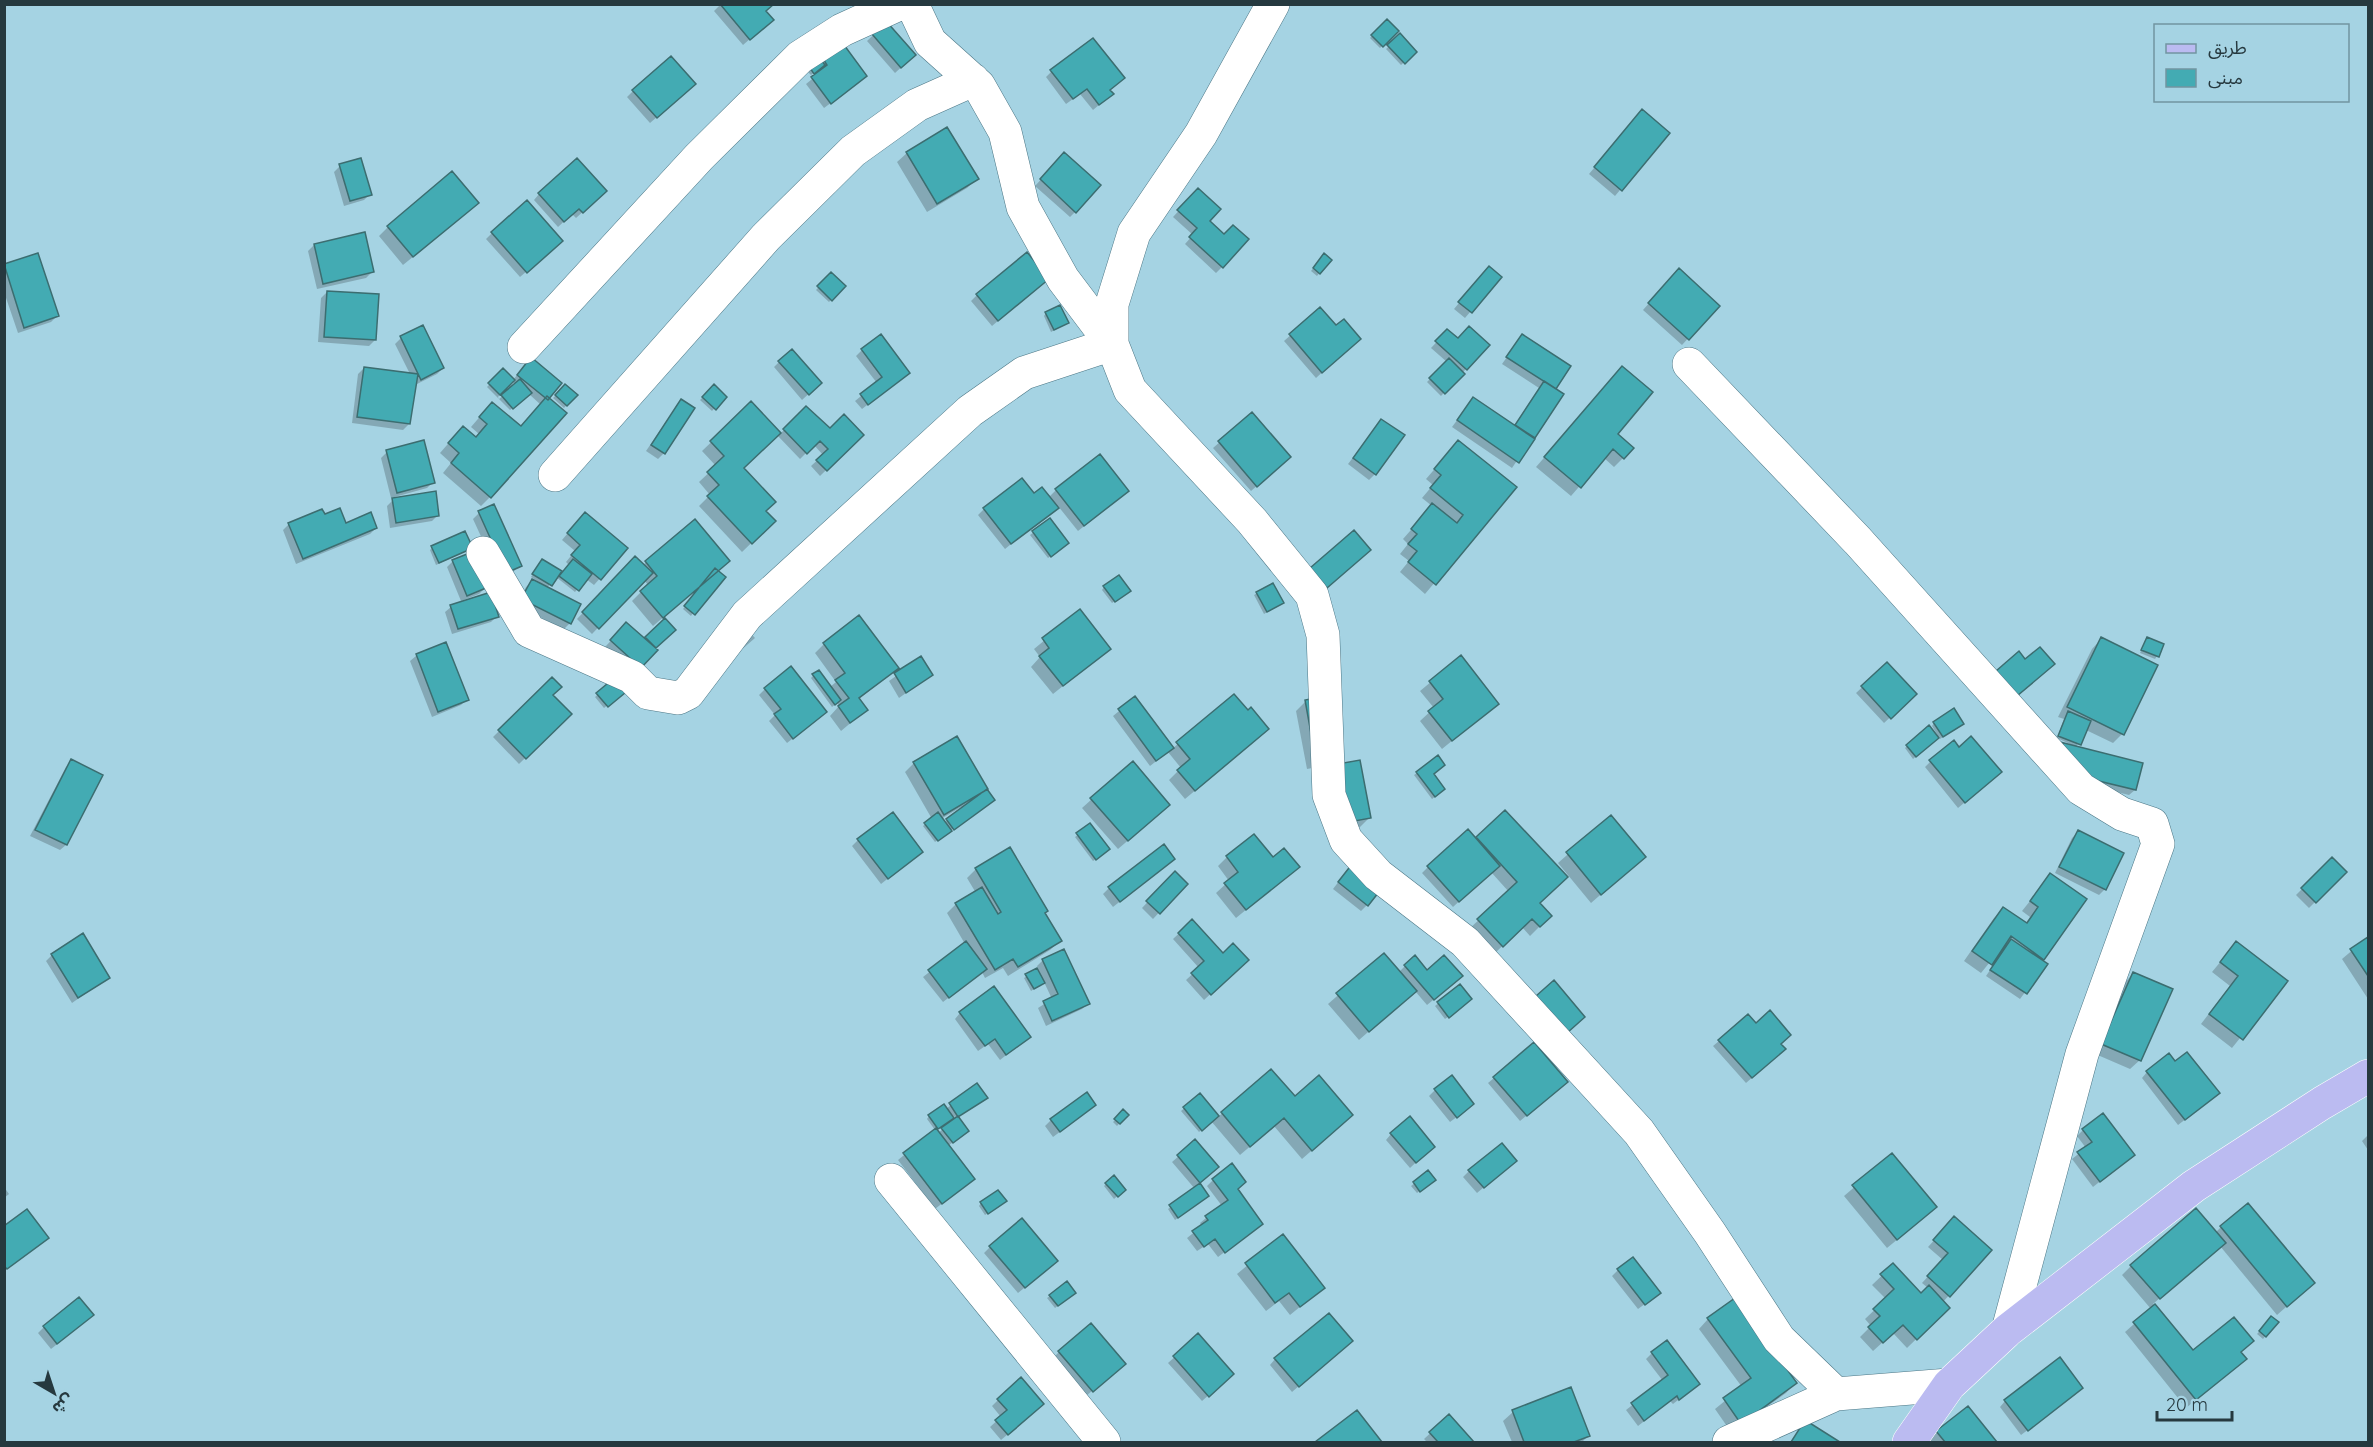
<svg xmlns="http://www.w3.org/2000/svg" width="2373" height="1447" viewBox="0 0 2373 1447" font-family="Quicksand,'Noto Sans Arabic',sans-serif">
<rect width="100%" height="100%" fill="#a5d3e3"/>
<path fill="#0003" fill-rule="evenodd" d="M721,4L765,11L766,25L743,45L714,11Z
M1387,21L1397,31L1380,48L1370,38Z
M886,23L908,61L895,73L867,41Z
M835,36L859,82L824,108L806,84L822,71L819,68L811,75L808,72Z
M1400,36L1415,52L1401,65L1386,49Z
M1051,72L1109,91L1112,94L1093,110L1080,94L1066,104L1046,77Z
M688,90L650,123L627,97L633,91Z
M1637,117L1668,133L1615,196L1589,174Z
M907,153L977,179L967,188L927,212L897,162Z
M1064,154L1075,212L1070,217L1035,186Z
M340,166L370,194L364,200L344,206L334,172Z
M1198,190L1222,267L1216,273L1185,244L1193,235L1173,217Z
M539,194L599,197L576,218L572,214L558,227L534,200Z
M468,212L403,265L379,236L388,227Z
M492,233L555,247L520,277L486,239Z
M314,245L372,272L366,278L317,289L308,251Z
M1324,255L1330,260L1317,276L1311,271Z
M4,265L57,316L51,322L18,333L4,292Z
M831,274L844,286L829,302L816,290Z
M1483,274L1500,277L1465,318L1454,309Z
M1673,276L1718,306L1682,345L1643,310Z
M1041,284L992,326L971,301L977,295Z
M327,292L375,340L369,346L318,342L321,298Z
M1320,309L1353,344L1316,378L1284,341Z
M1046,313L1067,323L1051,332L1044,316Z
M1447,331L1458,340L1488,345L1441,396L1427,382L1447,362L1431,348Z
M1522,336L1554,389L1562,394L1512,468L1452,427L1473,399L1514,426L1539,388L1502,364Z
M401,338L443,368L437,374L415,385L409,424L403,430L352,423L358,374L364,368L410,374L395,344Z
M862,350L902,378L862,409L855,401L877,383L856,356Z
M779,362L814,389L802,400L774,367Z
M525,365L548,398L490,497L481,506L443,473L451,463L440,453L454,437L476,438L479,434L471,427L483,413L520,428L541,405L529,394L510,410L487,387L503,370L513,380ZM512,381L516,385L499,399L498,397Z
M1622,368L1616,434L1623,458L1614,467L1604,458L1571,496L1536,467Z
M565,386L576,395L564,408L553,398Z
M714,386L725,397L712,411L700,400Z
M681,400L664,453L658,459L646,451Z
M751,404L780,434L806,408L830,430L862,435L820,476L811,466L823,455L814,445L800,459L777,435L742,468L764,511L774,521L742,552L699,506L710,495L699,482L716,466L702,451Z
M1252,414L1283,463L1251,491L1213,448Z
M1381,421L1375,474L1369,480L1348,464Z
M1458,442L1514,488L1425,594L1400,572L1409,561L1400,554L1408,544L1403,539L1432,506L1422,498L1433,485L1426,479Z
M387,452L433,482L427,488L391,498L381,458Z
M1056,490L1121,497L1078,531L1058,506L1005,549L978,515L984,509L1034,495L1049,497Z
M396,497V499L438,515L432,521L390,528L387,506Z
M493,506L520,565L514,571L500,578L473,519L479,513Z
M324,516L345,524L376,528L370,534L296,564L283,530L289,524Z
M579,520L626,549L594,585L586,579L575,592L556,577L547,588L579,604L570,623L564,629L517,606L526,587L532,581L538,584L539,582L531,577L542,561L562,573L569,565L566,562L575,551L562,540Z
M1050,520L1065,546L1048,558L1030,535Z
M694,521L717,572L691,616L683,609L700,589L698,588L653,626L632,601L648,585L644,580L592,634L577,619L635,558L643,565Z
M432,548L468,550L436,565L430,550Z
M453,561L485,588L479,594L461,601L447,567Z
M1272,585L1282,603L1264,614L1254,595Z
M1104,587L1126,593L1112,603L1102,590Z
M451,607L497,616L491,622L452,634L445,612Z
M1080,611L1109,649L1053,694L1031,667L1040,657L1034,649Z
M665,620L674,630L654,649L634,673L605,647L621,630L644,640Z
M745,627L755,638L716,672Z
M2101,639L2122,734L2113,743L2086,730L2076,747L2135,790L2129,795L2073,781L2072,745L2057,738L2064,719L2058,717L2092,649Z
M2147,639L2157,656L2155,659L2140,653Z
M445,644L467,699L461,705L432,717L410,661L416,656Z
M824,644L897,668L858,700L866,710L841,731L830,716L839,706L837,703L832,707L811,678L813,676L830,687L836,682L815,653Z
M1461,657L1497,704L1442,749L1420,721L1434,708L1420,691Z
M921,658L931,675L899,698L889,681Z
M1887,664L1915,694L1884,723L1856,693Z
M618,676L628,688L604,708L595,697Z
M552,679L551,695L570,714L519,764L493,737Z
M765,689L819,718L787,743L769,721L775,715L759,695Z
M1234,696L1258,738L1185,799L1169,780L1181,768L1168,752L1150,766L1113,716L1135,698L1172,749Z
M1306,701L1337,766L1369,818L1360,827L1335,832L1323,766L1307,769L1296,711Z
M1934,723L1959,726L1940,739L1939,736L1913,759L1905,748L1928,728L1937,737L1938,736L1932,726Z
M956,738L990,802L935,842L923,826L932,819L905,772L914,763ZM961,807L963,809L944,823L941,819Z
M1959,749L1994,778L1958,808L1925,767L1930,762Z
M72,761L101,775L66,845L60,850L30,836L66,767Z
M1417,773L1432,774L1441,792L1432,799L1414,775Z
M1092,799L1159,814L1118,849L1082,808Z
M1505,812L1538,903L1541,925L1530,936L1522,927L1493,955L1469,929L1509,892L1491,872L1453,907L1422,873L1428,867L1475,840Z
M1610,817L1644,857L1591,903L1558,863Z
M1090,825L1106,852L1093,861L1075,837Z
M2078,832L2105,889L2099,895L2055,873L2072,838Z
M858,840L915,857L881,884L852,846Z
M1227,857L1298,867L1236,918L1216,893L1229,881L1218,866Z
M2332,859L2345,872L2309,908L2296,895Z
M1167,864L1113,907L1103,894L1109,888Z
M976,869L1043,913L1060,941L1050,950L1008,976L1003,968L985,978L982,972L943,1002L923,977L965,944L947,913L956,904L976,893L967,878Z
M1346,872L1367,905L1361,911L1333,889Z
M1175,873L1186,884L1153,919L1142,908Z
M2051,875L2043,959L2041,961L2046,964L2020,999L1986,976L2005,948L2003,946L1981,973L1964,961L1994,918L2003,909L2025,924L2030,917L2022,911Z
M1192,921L1223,955L1247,960L1204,1000L1186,980L1199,968L1173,939Z
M2368,937V999L2342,959Z
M2236,943L2286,981L2232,1048L2201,1024L2230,986L2212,972Z
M52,955L109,977L72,1003L46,961Z
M1384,955L1399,972L1405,966L1455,982L1427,1005L1415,991L1359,1040L1328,1004Z
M1043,960L1088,1004L1082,1009L1046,1026L1038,1008L1052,999L1044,982L1031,991L1024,978L1038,969L1037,966Z
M2133,974L2140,1060L2130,1069L2093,1053L2124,983Z
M1460,986L1468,1002L1445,1019L1435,1006Z
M960,1013L1029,1037L1000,1060L988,1044L978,1051L955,1019Z
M1719,1041L1779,1044L1778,1055L1746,1083L1713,1046Z
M2175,1063L2212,1099L2178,1125L2142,1078L2147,1072Z
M1271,1071L1294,1098L1342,1124L1302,1159L1274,1126L1240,1155L1211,1121L1199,1132L1181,1111L1200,1095L1218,1117Z
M1494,1078L1560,1088L1520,1121L1488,1083Z
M977,1085L986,1098L957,1117L965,1133L948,1146L967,1184L935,1209L898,1160L935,1130L927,1119L929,1116L946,1109ZM954,1116L956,1119L938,1133L935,1130Z
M1435,1090L1466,1110L1450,1122L1429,1096Z
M1088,1111L1053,1137L1045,1126L1051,1120Z
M1123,1112L1127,1115L1117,1126L1113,1122Z
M2083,1130L2133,1155L2093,1187L2072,1159L2086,1148L2077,1136Z
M1391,1134L1427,1152L1410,1168L1386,1140Z
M2368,1135V1150L2362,1141Z
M1195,1142L1211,1173L1198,1184L1207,1196L1175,1220L1168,1209L1195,1189L1172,1162Z
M1892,1155L1926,1216L1887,1248L1844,1196Z
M1509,1166L1477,1193L1463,1177L1469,1171Z
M1428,1173L1431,1182L1417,1193L1411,1186Z
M1114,1177L1124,1190L1114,1199L1104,1186Z
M1213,1180L1236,1190L1255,1229L1218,1257L1208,1244L1197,1251L1187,1238L1202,1226L1200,1223L1206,1218L1222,1206L1207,1186Z
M4,1187L9,1194L4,1198Z
M981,1203H1002L985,1215L979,1206Z
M1949,1224L1990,1250L1943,1302L1948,1308L1907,1348L1893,1333L1873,1351L1860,1337L1871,1326L1865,1319L1886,1299L1872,1285L1893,1265L1921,1295L1928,1288L1922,1283L1943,1260L1928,1247Z
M2221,1227L2313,1283L2277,1315L2220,1246L2153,1304L2193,1353H2240L2235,1368L2186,1408L2125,1332L2151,1309L2122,1275L2131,1266L2215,1233Z
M1283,1236L1323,1288L1290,1315L1279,1301L1266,1311L1237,1274Z
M990,1247L1050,1267L1018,1293L984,1253Z
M1618,1270L1653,1298L1638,1309L1612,1276Z
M1072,1295L1055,1308L1047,1298L1050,1296Z
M2271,1318L2277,1322L2263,1339L2257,1334Z
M1708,1319L1795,1383L1786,1393L1731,1432L1715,1409L1742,1387L1699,1329Z
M86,1321L51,1349L38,1333L44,1327Z
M1198,1336L1226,1380L1202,1401L1168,1363Z
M1345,1346L1292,1392L1270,1365L1275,1359Z
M1059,1352L1118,1369L1086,1396L1053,1358Z
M1652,1353L1692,1389L1673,1404L1670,1401L1638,1426L1626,1410L1663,1381L1646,1359Z
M2076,1394L2021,1435L2000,1407L2005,1401Z
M998,1400L1036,1410L1001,1440L990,1427L1001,1417L992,1406Z
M1968,1408L1995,1442H1928L1937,1432Z
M1357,1412L1380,1442H1317Z
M1513,1412L1588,1436L1582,1442H1512L1503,1421Z
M1449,1416L1472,1442H1427L1424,1439Z
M1806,1422L1837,1442H1790Z"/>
<path fill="#43abb3" stroke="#3c6d70" stroke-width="1.5" d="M720,4H774L766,11L774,20L750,40Z
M1387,19L1399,31L1383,47L1371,35Z
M886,21L916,55L901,68L872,34Z
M1400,33L1417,52L1405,64L1387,45Z
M836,34L867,76L831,104L811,77L827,65L822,57Z
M1093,38L1125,78L1110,90L1114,94L1099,105L1087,89L1073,99L1050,70Z
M671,56L696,84L657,118L632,90Z
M821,60L825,65L814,74L810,68Z
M1642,109L1670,133L1622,191L1594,167Z
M947,127L979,179L937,204L906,152Z
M1064,152L1101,185L1076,213L1040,179Z
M361,158L372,195L350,201L339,164Z
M577,158L607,191L583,213L579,209L564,222L538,193Z
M452,171L479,203L413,257L387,226Z
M1198,188L1221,209L1210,221L1224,234L1233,225L1249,239L1223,268L1189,237L1197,228L1177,210Z
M527,200L563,241L527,273L491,232Z
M365,232L374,272L323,284L314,244Z
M1027,252L1049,279L998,321L976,294Z
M38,253L59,316L24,328L4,264Z
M1324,253L1332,260L1320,274L1313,268Z
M1489,266L1502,277L1472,313L1458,302Z
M1679,268L1720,306L1689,340L1648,303Z
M831,272L846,286L832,301L817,286Z
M327,291L379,294L376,340L324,337Z
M1060,305L1069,323L1054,330L1045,312Z
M1320,307L1336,325L1344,319L1361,339L1322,373L1289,334Z
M423,325L444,368L421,380L400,336Z
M1469,326L1490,345L1467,370L1435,341L1447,329L1458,338Z
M881,334L910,373L868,405L860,394L882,377L861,349Z
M1522,334L1571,366L1556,389L1506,357Z
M792,349L822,383L809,395L778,361Z
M531,357L562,383L548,400L517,375Z
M1449,358L1465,374L1445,394L1429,378Z
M1622,366L1653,392L1618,434L1634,448L1624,459L1613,449L1581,488L1544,457Z
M364,367L418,374L410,424L357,417Z
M503,368L515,380L500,395L488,383Z
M520,379L532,393L513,409L501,395Z
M1544,381L1564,394L1535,438L1515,425Z
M565,384L578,395L567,406L555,395Z
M714,384L727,397L716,410L702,397Z
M547,396L567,413L491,498L451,463L459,453L448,443L463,426L476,437L487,424L479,417L492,402L521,426Z
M1473,397L1535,439L1519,463L1457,420Z
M681,399L695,408L665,454L651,445Z
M751,401L781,433L744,468L776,502L766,511L776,521L752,544L707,496L719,485L707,472L724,456L710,441Z
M806,406L830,428L844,414L864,435L827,471L816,460L828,449L820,441L807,454L783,429Z
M1252,412L1291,457L1257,487L1218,441Z
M1381,419L1405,435L1376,475L1353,458Z
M424,440L435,483L397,493L386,450Z
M1458,440L1517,487L1436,585L1408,562L1417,551L1408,544L1417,534L1411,529L1432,503L1457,523L1463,515L1430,488L1441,475L1434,469Z
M1100,454L1129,491L1084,526L1055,489Z
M1022,478L1034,493L1042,487L1059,508L1011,544L983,508Z
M436,491L439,516L396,523L392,498Z
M494,504L522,566L506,573L478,511Z
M340,508L346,523L371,512L377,528L303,559L288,523L322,509L325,514Z
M585,512L628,548L601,580L571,555L580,545L567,533Z
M1050,518L1069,543L1051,557L1032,531Z
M695,519L730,561L663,618L640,591L657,576L645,561Z
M1354,530L1371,550L1327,588L1310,568Z
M465,531L473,548L439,563L431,546Z
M472,552L486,588L467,596L452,560Z
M635,556L653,573L599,629L582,612Z
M542,559L562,571L552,586L532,574Z
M573,559L592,574L579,591L559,576Z
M715,568L726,577L695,615L684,606Z
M1119,575L1131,591L1115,602L1103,586Z
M532,579L581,604L571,624L521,599Z
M1273,583L1284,603L1267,612L1256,592Z
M491,592L499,617L458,629L450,605Z
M1080,609L1111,649L1063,686L1039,656L1049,648L1042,638Z
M859,615L899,668L859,698L868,710L850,723L838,706L849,698L835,680L845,673L823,643Z
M665,618L676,630L656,648L645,637Z
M626,622L658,650L641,668L610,640Z
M2101,637L2158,665L2124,735L2067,707Z
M2147,637L2164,644L2159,657L2141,650Z
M446,642L469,700L438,712L416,654Z
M2040,647L2055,664L2017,696L1996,671L2019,651L2025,659Z
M1461,655L1499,704L1452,741L1428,711L1443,699L1429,681Z
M921,656L933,675L906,693L894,673Z
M1887,662L1917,694L1891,719L1861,686Z
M791,666L827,712L793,739L774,714L781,709L764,688Z
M819,670L841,700L835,705L812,674Z
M619,674L631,688L608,707L596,693Z
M552,677L562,687L553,695L572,714L526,759L498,730Z
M1234,694L1248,710L1251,707L1269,729L1195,791L1177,770L1190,759L1176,742Z
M1135,696L1174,748L1156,761L1118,709Z
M1326,696L1338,764L1360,760L1371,818L1344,823L1316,761L1305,700Z
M1954,708L1964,724L1943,737L1933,722Z
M2068,711L2091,721L2081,745L2058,736Z
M1929,725L1939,738L1916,757L1906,745Z
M957,736L988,789L944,815L913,762Z
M1971,736L2002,772L1965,803L1929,760L1954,740L1959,747Z
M2060,742L2143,763L2136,790L2078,776Z
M1438,755L1445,765L1434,774L1445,789L1435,797L1416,772Z
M71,759L103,775L67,845L35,830Z
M1133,761L1170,805L1128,841L1090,798Z
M987,789L995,800L954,830L946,819Z
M1505,810L1568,877L1540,903L1552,916L1540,927L1532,919L1503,947L1477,919L1517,882L1476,837Z
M893,812L923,852L888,879L857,839Z
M938,812L952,831L938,841L924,823Z
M1611,815L1646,857L1601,895L1566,852Z
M1090,823L1110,849L1096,860L1076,833Z
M1468,829L1500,866L1459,902L1427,866Z
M2078,830L2124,853L2106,890L2059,867Z
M1254,834L1273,857L1284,848L1300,867L1246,910L1224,883L1238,872L1226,856Z
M1164,844L1175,859L1120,902L1108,887Z
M1010,847L1048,911L1045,913L1062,941L1018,967L1013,959L995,970L955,903L982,887L998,914L1001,912L975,868Z
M2332,857L2347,872L2316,903L2301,888Z
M1352,864L1382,888L1368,906L1338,882Z
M1175,871L1188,884L1160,914L1146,901Z
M2050,873L2087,899L2044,960L2011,936L1992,965L1972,951L2003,907L2027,923L2038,907L2030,901Z
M1192,919L1223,953L1233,943L1249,960L1211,995L1191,973L1204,961L1178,933Z
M83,933L110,978L78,998L51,954Z
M2368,937V976L2350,949Z
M2011,939L2048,964L2027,994L1990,970Z
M966,941L987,969L949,998L928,970Z
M2236,941L2288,981L2243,1040L2209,1014L2238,976L2220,962Z
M1064,949L1090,1004L1052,1021L1043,1001L1058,994L1042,959Z
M1384,953L1417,991L1369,1032L1336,993Z
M1415,955L1427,970L1444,955L1463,976L1434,1000L1404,965Z
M1037,968L1045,983L1034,989L1025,974Z
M2133,972L2173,989L2141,1061L2101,1044Z
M1554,980L1585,1017L1567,1033L1536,996Z
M1460,984L1472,999L1449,1018L1437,1002Z
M994,986L1031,1037L1006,1055L995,1039L985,1046L959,1012Z
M1770,1010L1791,1035L1781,1044L1786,1049L1752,1078L1718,1040L1748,1014L1756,1023Z
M1534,1042L1568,1082L1527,1116L1493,1077Z
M2187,1052L2220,1093L2185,1120L2146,1071L2169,1053L2175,1061Z
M1271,1069L1295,1096L1319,1075L1353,1115L1312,1151L1284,1118L1250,1147L1221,1112Z
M1452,1075L1474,1104L1457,1118L1434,1089Z
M977,1083L988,1098L958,1117L949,1103Z
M1087,1092L1096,1105L1060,1132L1050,1119Z
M1200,1093L1219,1116L1202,1131L1183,1107Z
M944,1104L954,1118L938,1129L928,1115Z
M1123,1109L1129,1115L1120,1124L1114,1119Z
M2103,1113L2135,1155L2100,1182L2077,1152L2092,1142L2082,1129Z
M958,1116L969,1131L953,1143L941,1128Z
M1410,1116L1435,1147L1416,1163L1390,1133Z
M936,1128L975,1179L942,1204L903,1153Z
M1195,1139L1219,1167L1200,1183L1177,1155Z
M1502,1143L1517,1161L1484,1188L1468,1170Z
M1892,1153L1937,1207L1897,1240L1852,1185Z
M1232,1163L1246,1182L1238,1189L1263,1224L1225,1253L1215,1239L1204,1247L1192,1231L1208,1220L1205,1216L1228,1200L1212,1179Z
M1428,1170L1436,1180L1420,1192L1413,1182Z
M1114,1175L1126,1190L1118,1197L1105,1183Z
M1200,1183L1209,1196L1178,1218L1169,1205Z
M998,1190L1007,1201L988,1214L980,1202Z
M2248,1203L2315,1283L2287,1307L2220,1226Z
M2196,1208L2226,1243L2160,1299L2130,1265Z
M27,1209L49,1238L7,1269L4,1266V1226Z
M1954,1216L1992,1250L1950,1297L1927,1276L1948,1253L1933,1240Z
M1022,1218L1058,1261L1025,1288L989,1246Z
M1283,1234L1325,1288L1300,1307L1289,1293L1275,1303L1245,1263Z
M1633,1257L1661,1293L1645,1305L1617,1269Z
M1893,1263L1921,1293L1929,1285L1950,1308L1917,1340L1903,1325L1883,1343L1868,1327L1880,1316L1873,1309L1894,1289L1880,1274Z
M1067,1281L1076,1293L1058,1306L1049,1295Z
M79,1297L94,1315L57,1344L43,1326Z
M1735,1298L1797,1383L1741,1424L1723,1398L1751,1378L1707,1318Z
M2155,1304L2193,1350L2234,1317L2254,1341L2241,1352L2247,1359L2196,1400L2133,1322Z
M1329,1313L1353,1341L1299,1387L1274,1358Z
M2271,1316L2279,1322L2266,1337L2259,1331Z
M1091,1323L1126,1364L1093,1392L1058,1351Z
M1198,1333L1234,1374L1209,1397L1173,1356Z
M1667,1340L1700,1384L1679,1400L1677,1396L1644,1421L1631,1403L1668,1375L1651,1352Z
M2060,1357L2083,1388L2028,1431L2004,1400Z
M1021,1377L1044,1404L1008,1435L995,1420L1007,1410L997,1399Z
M1571,1387L1590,1436L1574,1442H1524L1512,1410Z
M1968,1406L1997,1442H1945L1936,1431Z
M1357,1410L1382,1442H1315Z
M1449,1414L1474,1442H1438L1429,1432Z
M1805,1420L1840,1442H1791Z"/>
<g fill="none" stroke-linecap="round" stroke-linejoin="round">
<defs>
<path id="minor" d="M1273,4L1201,134L1134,233L1112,304V344L1130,390L1252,521L1312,595L1323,635L1329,795L1346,840L1378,875L1465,942L1639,1132L1710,1233L1779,1339L1836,1394
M524,347L699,157L800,57L842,30L899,4
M1689,364L1858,541L2081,789L2122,814L2152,824L2158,844L2082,1054L2008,1330
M555,475L766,237L853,151L917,105L973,80
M483,553L529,631L632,677L648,693L678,698L688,693L747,615L970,411L1024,373L1112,344L1063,279L1023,207L1005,132L979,86L930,42L912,4
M891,1180L1104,1442
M1729,1442L1836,1394L1949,1385"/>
<path id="major" d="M1909,1442L1949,1385L2008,1330L2194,1186L2322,1103L2368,1076"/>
</defs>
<use href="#minor" stroke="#4c7786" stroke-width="34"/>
<use href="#major" stroke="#fff" stroke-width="34"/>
<use href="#minor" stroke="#fff" stroke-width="33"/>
<use href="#major" stroke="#bbbbf1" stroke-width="33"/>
</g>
<rect width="2373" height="1447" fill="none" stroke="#26393f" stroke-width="12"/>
<rect x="2154" y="24" width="195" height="78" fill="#a5d3e3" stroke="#7295a1" stroke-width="1.5"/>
<rect x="2166" y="44" width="30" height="9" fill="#bbbbf1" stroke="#7295a1" stroke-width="1.5"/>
<text x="2208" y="54" font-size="18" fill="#26393f">طريق</text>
<rect x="2166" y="69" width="30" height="18" fill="#43abb3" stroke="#7295a1" stroke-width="1.5"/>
<text x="2208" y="84" font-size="18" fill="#26393f">مبنى</text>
<g transform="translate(54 1393) rotate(141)" stroke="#a5d3e3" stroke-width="4.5" paint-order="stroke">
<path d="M0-4.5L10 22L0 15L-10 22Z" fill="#26393f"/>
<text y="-9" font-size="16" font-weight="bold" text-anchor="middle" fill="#26393f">ش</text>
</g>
<path d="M2157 1411v9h75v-9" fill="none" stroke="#26393f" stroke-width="3"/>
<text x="2166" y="1411" font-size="18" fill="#26393f" stroke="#a5d3e3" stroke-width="4.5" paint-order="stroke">20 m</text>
</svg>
